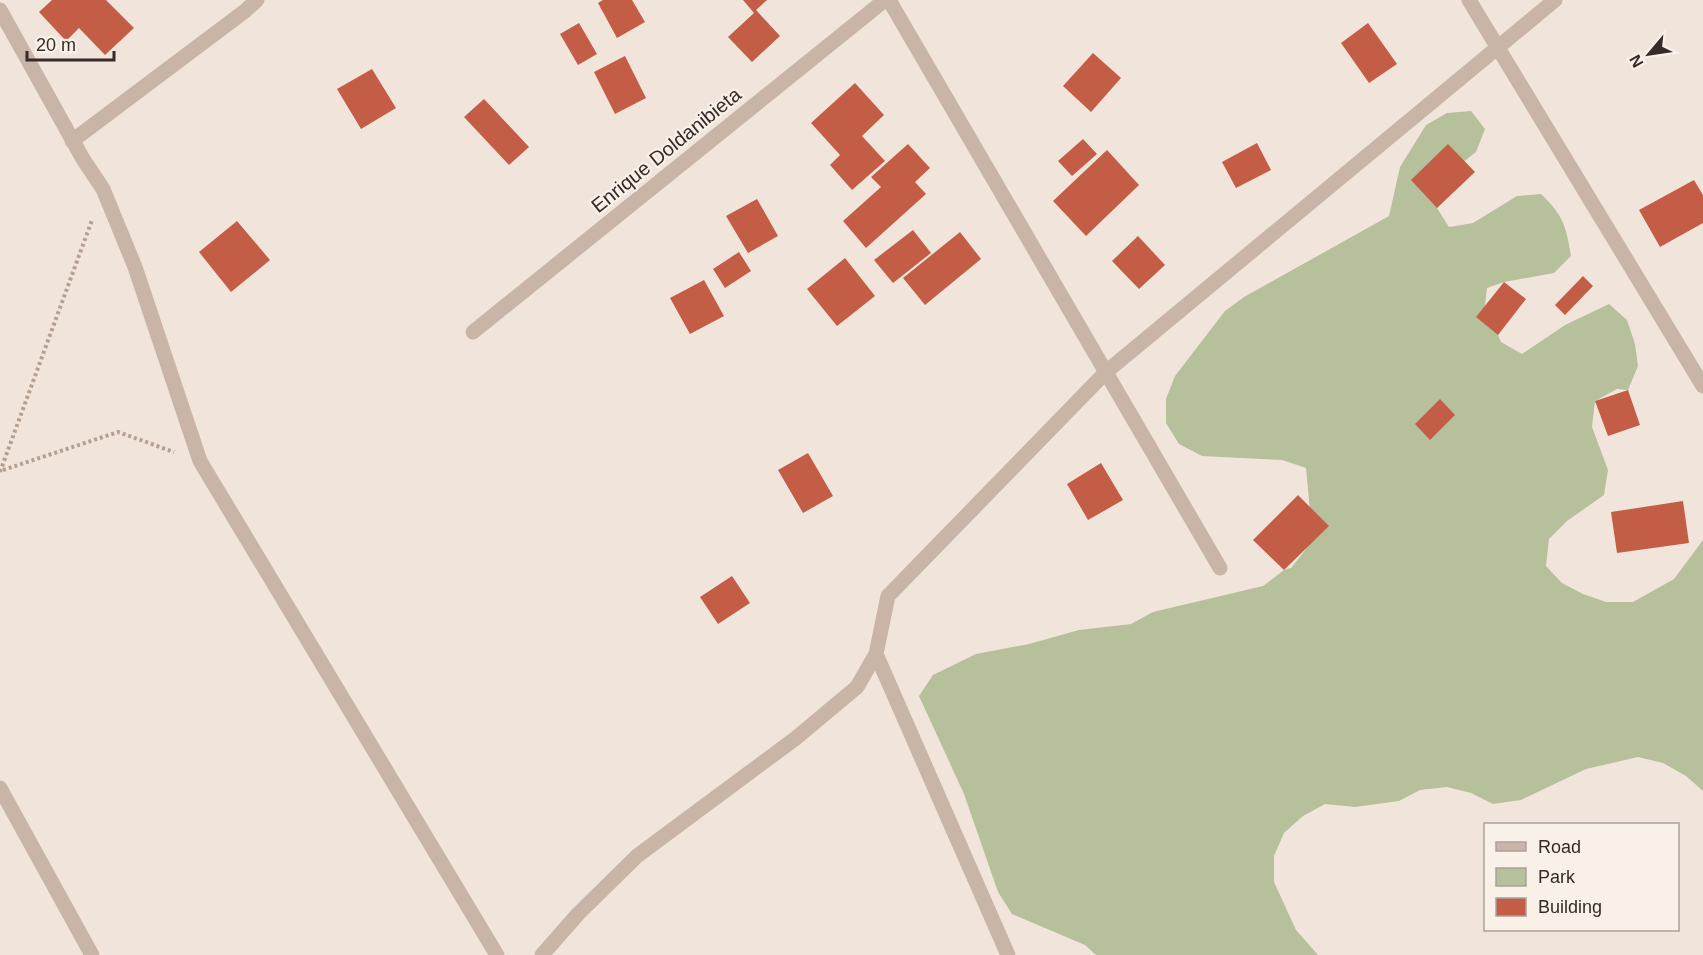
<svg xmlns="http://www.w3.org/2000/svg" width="1703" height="955" viewBox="0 0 1703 955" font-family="Arial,sans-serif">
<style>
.green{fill:#b6c09b}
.building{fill:#c45d46}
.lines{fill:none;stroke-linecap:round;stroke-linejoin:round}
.path{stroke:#b59f91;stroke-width:4;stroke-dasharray:3 3;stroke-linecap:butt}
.minor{stroke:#c9b5a7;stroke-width:15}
.labels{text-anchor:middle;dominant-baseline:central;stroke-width:4.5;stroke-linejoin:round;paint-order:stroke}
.street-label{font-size:20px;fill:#362b28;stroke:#f9f0e7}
</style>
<rect width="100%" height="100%" fill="#f1e5db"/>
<path class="green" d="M1471,111L1485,129L1476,152L1458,166L1437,208L1449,227L1473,223L1517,196L1541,194C1563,215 1566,225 1571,256L1554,273L1504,282L1487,288L1484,313L1498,335L1501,342L1522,354L1565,325L1609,304L1627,320L1635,344L1638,366L1628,390L1617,389L1595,401L1592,427L1608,470L1604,495L1567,521L1549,539L1546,566L1562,583L1583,594L1606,602H1633L1674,579L1703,540V791L1686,776L1663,763L1638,757L1586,769L1521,800L1493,804L1471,793L1447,787L1420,790L1399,801L1355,807L1325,804L1303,816L1284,833L1274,856V882L1296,930L1318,955H1096L1085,945L1012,914L998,892L964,794L919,696L933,675L976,654L1029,644L1079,630L1131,624L1153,612L1263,586L1284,570L1291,568L1306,549L1311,522L1306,468L1282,460L1202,456L1179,444L1166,423V399L1175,376L1225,311L1244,297L1389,216L1400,167L1426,125L1447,113Z"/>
<path class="building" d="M52,0H106L134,28L105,55L79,28L66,41L39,12Z
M603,0H632L645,22L617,38L598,3Z
M743,0H767L756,10L780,36L752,62L728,37L754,13Z
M579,23L597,54L578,65L560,34Z
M1368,23L1397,64L1369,83L1341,43Z
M1093,53L1121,78L1091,112L1063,86Z
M625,56L646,98L615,114L594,72Z
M372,69L396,108L361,129L337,89Z
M855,83L884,115L862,136L885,161L852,190L830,165L840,155L811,123Z
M484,99L529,147L509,165L464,117Z
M1083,139L1097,154L1072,176L1058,161Z
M1257,143L1271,170L1236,188L1222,162Z
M908,144L930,168L915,182L926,194L866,248L843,221L881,187L871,177Z
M1448,144L1475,172L1437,208L1411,180Z
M1107,150L1139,185L1086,236L1053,201Z
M1694,180L1703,195V223L1660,247L1639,210Z
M757,199L778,236L748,253L726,216Z
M237,221L270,260L231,292L199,252Z
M913,230L931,253L893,283L874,260Z
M960,232L981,259L925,305L903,278Z
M1138,236L1165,265L1139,289L1112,261Z
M739,252L751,271L725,288L713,269Z
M845,258L875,296L837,326L807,289Z
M1583,276L1593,286L1565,315L1555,305Z
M704,280L724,316L690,334L670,298Z
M1504,282L1526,299L1498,335L1476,317Z
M1628,390L1640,425L1608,436L1595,401Z
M1440,399L1455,415L1430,440L1415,424Z
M808,453L833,496L803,513L778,470Z
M1101,463L1123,500L1088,520L1067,484Z
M1298,495L1329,526L1284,570L1253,540Z
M1683,501L1689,543L1617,553L1611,512Z
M732,576L750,603L718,624L700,597Z"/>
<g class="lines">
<path class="path" d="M3,470L118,432L174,452
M0,472L92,220"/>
<path class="minor" d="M889,0L1220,568
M1469,0L1703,386
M0,10L83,159L103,189L135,267L200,461L497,955
M72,141L245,11L257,0
M473,332L885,0
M876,654L1008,955
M0,788L92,955
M542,955L578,914L637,856L796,738L857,687L876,654L888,596L1106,372L1555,0"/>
</g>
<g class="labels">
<g class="street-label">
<text transform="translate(666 150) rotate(-39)">Enrique Doldanibieta</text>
</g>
</g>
<rect x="1484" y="823" width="195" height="108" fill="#f9f0e7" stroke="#aba19b" stroke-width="1.5"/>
<rect x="1496" y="842" width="30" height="9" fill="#c9b5a7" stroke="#aba19b" stroke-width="1.5"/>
<text x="1538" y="853" font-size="18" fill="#362b28">Road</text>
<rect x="1496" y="868" width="30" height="18" fill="#b6c09b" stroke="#aba19b" stroke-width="1.5"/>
<text x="1538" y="883" font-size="18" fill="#362b28">Park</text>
<rect x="1496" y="898" width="30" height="18" fill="#c45d46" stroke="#aba19b" stroke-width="1.5"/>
<text x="1538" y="913" font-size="18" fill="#362b28">Building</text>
<g transform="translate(1649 54) rotate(241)" stroke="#f9f0e7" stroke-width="4.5" paint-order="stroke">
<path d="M0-4.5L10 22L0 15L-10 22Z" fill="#362b28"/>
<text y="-9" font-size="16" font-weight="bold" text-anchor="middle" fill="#362b28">N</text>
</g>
<path d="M27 51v9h87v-9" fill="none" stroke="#362b28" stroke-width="3"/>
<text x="36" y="51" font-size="18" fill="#362b28" stroke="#f9f0e7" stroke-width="4.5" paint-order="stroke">20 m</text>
</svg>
